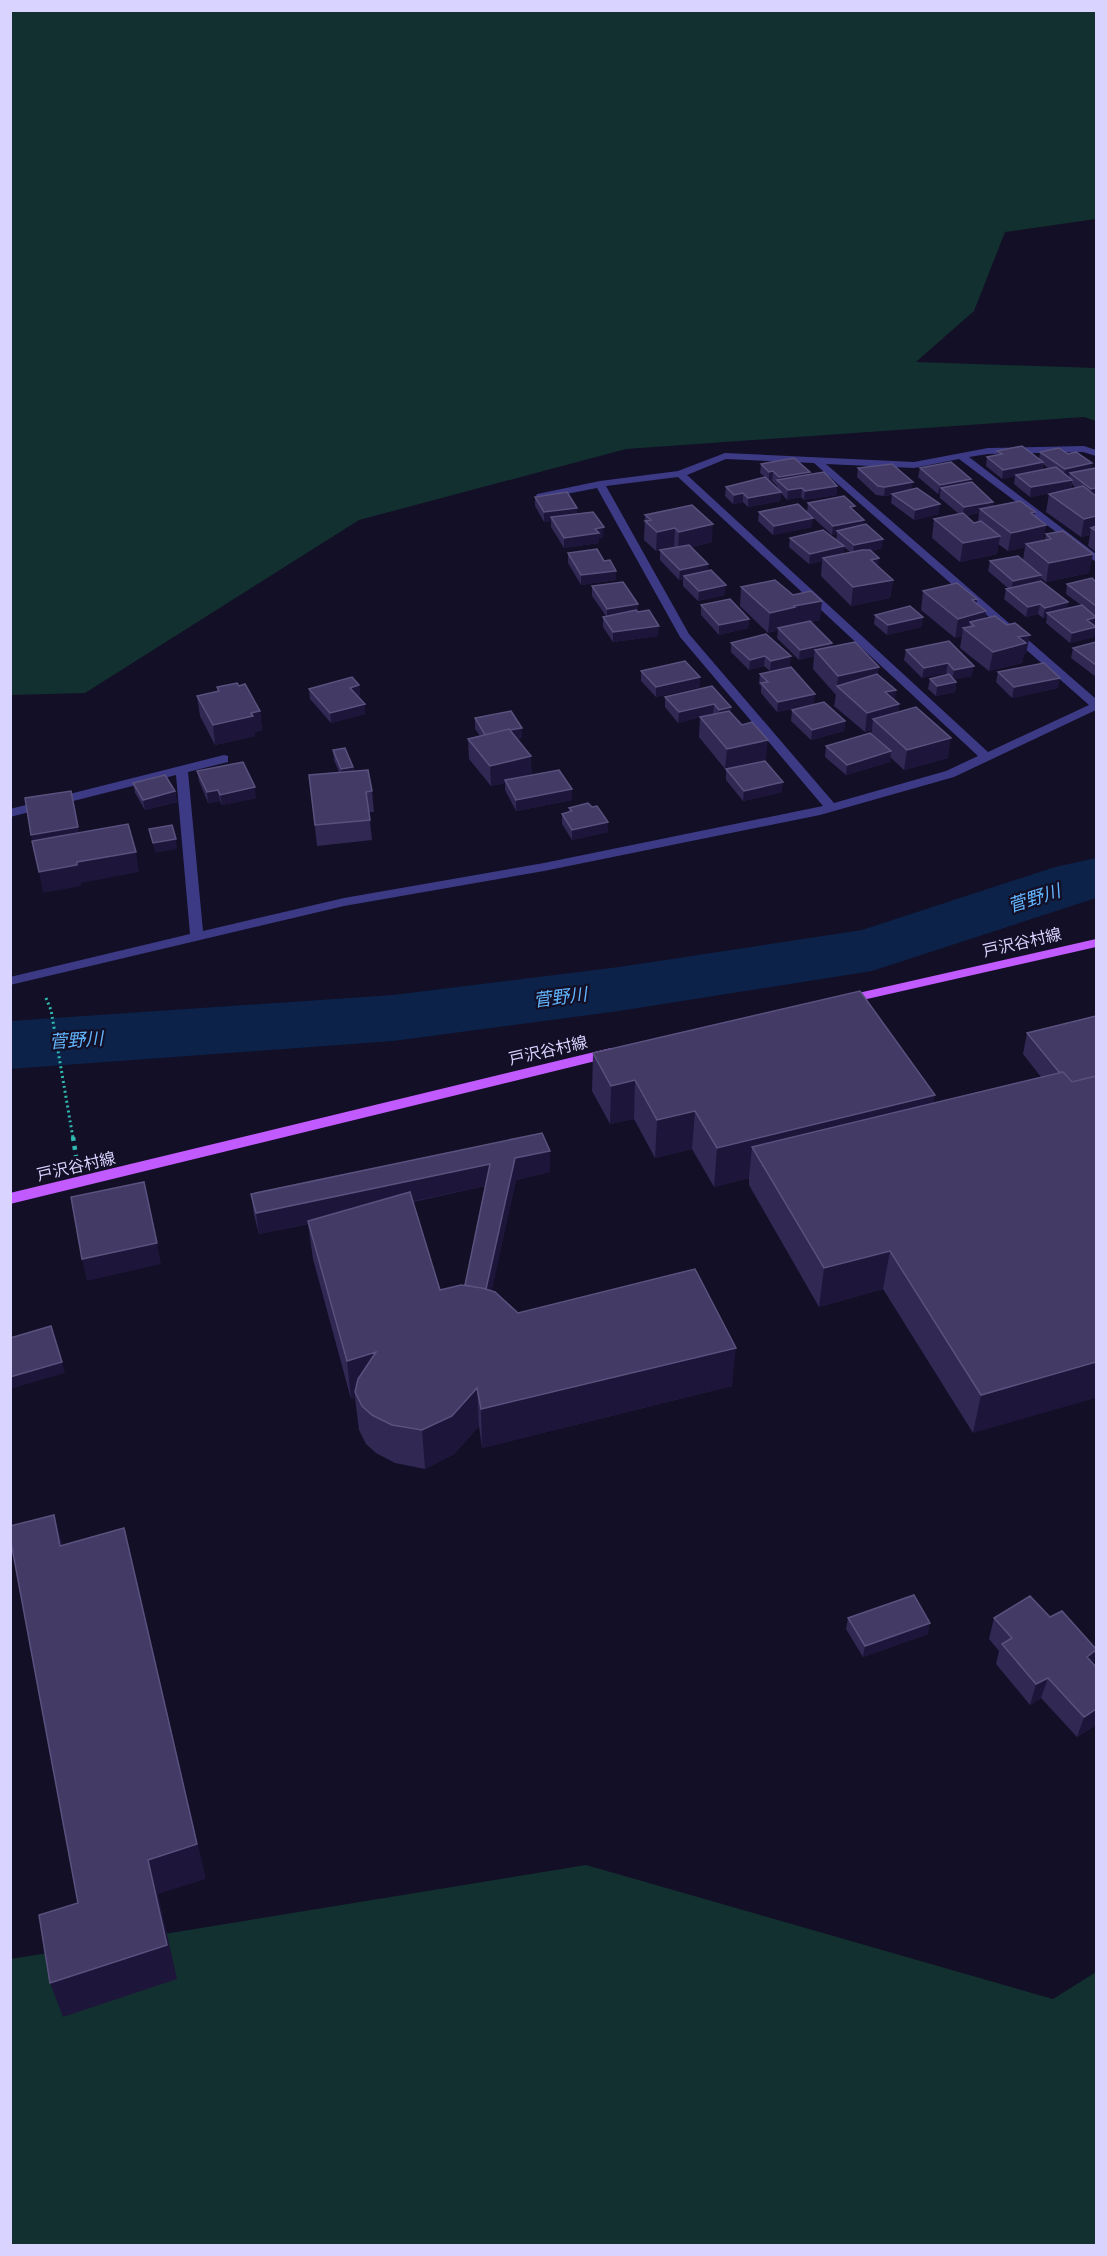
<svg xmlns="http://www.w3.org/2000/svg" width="1107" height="2256" viewBox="0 0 1107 2256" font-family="'PT Sans Narrow','Noto Sans JP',sans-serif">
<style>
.green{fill:#12302f}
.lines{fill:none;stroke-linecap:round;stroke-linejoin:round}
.river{fill:#0c2248;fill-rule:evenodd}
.path-far1{stroke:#2fb8b0;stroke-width:3;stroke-dasharray:2 3;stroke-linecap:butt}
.path{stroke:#2fb8b0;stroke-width:4.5;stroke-dasharray:4 5;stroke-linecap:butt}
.minor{fill:#3d3a85;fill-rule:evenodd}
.major{fill:#c25bff;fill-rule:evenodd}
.wall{fill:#312854;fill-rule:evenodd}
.shaded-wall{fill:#1d163a}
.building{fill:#433a66;stroke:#5a527e;stroke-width:1.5}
.labels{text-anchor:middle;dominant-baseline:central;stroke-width:4.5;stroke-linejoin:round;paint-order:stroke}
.street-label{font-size:16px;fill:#d9d4ff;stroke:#130f26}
.water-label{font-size:18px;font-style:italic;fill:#62b6ff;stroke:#130f26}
</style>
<rect width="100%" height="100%" fill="#130f26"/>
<path class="green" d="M10,11H1096V219L1005,232L974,311L916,362L1096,368V421L1084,417L626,449L359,520L85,693L11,695Z
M586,1865L1053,1999L1096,1972V2245L11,2246V1959Z"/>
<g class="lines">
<path class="river" d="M1096,858V898L872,971L619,1011L393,1041L10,1069V1021L393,995L619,967L862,930L1055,867Z"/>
<path class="path-far1" d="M46,998L51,1010L73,1138"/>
<path class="path" d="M73,1137L76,1156"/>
<path class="minor" d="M1084,446L1096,450V456L1083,452L988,454L969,457L1096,554V562L959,459L914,468L826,464L1096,699V710L954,777L820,815L544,871L344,906L10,985V977L190,934L176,775L10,817V809L224,755L228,756V762L188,772L203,931L344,898L544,863L823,806L680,637L597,488L541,499L536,496L537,494L600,481L678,471L725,453L914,462L988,448ZM726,459L814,463L1089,705L988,752L687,475ZM678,477L978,756L946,771L834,803L689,634L606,486Z"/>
<path class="major" d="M1096,939V947L845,1004L838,1000L845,996Z
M611,1048L618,1053L616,1056L10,1204V1193Z"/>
</g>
<path class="wall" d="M997,451L1039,459L1040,452L1068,454L1092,463L1091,469L1096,468V552L1088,546L1090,535L1081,537L1046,512L1049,494L1076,488L1072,484L1071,489L1030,497L1014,484L1015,476L1002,479L986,466L987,457L997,455ZM1043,464L1049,469L1042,470Z
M761,464L810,472L809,475L837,486V495L804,500L801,497L787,500L781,493L780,501L748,507L743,502L733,504L725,496L726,487L765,477L760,473ZM769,481H772L777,486V488Z
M858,468L912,489L939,514L914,520L891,503L892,495L884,496L876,495L857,477Z
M920,468L971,483L993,502L992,507L1035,512L1034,516L1046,525L1043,540H1045L1046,534L1089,573L1046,582L1041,578L1040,581L1068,602L1067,608L1081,605L1066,594L1067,584L1096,582V621L1094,637L1070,643L1046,623L1047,617L1043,618L1038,614L1026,617L1004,599L1006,589H1009L988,571L990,561L1023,560L1025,547L1008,551L998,544L997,554L960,562L932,538L934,519L959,514L940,498V494H938L918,477ZM979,513L978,522L974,523L966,516Z
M535,497L577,508V514L603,537L599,538V543L564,548L551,527V521L544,522L535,506Z
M808,503L854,512L863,525L882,548L871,551L878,566L893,580L890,598L851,606L821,576L822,561L809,564L789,547L790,538L836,540L837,534L832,535L807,512ZM844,547L850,552L843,554Z
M759,512L812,527L773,535L758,521Z
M645,515L712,542L692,547L725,595L698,601L683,586V579L679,580L660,560V550L675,548L656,551L644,540Z
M568,553L604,561L616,580L581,585L568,563Z
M592,586L638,604V612L658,636L613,642L603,627V617L606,616L592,596Z
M741,587L820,620L811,622L832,643L831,647L878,675L896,690L894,699L899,704L898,712L948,758L904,770L890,757V762L846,775L825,757L826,746L871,734L872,730L865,732L834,706L836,695L813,669L814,656L799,660L777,638L778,630L768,633L740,606Z
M923,591L976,603L986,611L985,618L1026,654H1024L1022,663L989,671L960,648L962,636L955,638L921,610Z
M701,605L749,619L748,628L719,635L701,615Z
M875,615L923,617L921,627L887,635L874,624Z
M949,641L972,676L954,679L956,682L955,692L936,696L928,689L930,679L948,675L946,673L922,678L904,660L906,650Z
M1096,642V677L1071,658L1073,648Z
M731,643L790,666L770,671L764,666L749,670L731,652Z
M641,671L700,677V687L656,697L641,681Z
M998,672L1058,688L1012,698L996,682Z
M760,674L814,704L777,712L761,693V686L759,684Z
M359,685L360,696H358L365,714L331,723L310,699L309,689Z
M712,686L731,712L766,760L725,769L699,737L700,717L678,723L665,707V697Z
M217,687L260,711L262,730L255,732V736L215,745L200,716L197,696L218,692Z
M792,710L845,721L844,731L811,740L791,721Z
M475,718L522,738L517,739L532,775L572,800L516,811L505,790V783L491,786L469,759L468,739L480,736L475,729Z
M333,750L353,767L354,771L372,791L374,812H369L372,840L317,846L309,775L339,772L334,760Z
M726,769L782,792L743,801L726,780Z
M197,771L256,798L222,805L220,801L208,803L199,781Z
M133,783L175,791L177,802L145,810L135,793Z
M592,807L608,832L572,840L562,824V814L569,812V808Z
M1096,1016L973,1433L883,1289L819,1307L749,1185V1178L714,1187L692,1149L655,1158L634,1119L610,1124L592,1091L593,1053L935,1095L933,1103L1041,1077L1023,1054L1027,1033Z
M550,1172L516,1180L491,1291L518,1313L732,1386L482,1448L479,1426L454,1454L425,1469L395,1463L376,1453L366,1444L359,1430L355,1398L351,1399L313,1259L308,1224L259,1234L254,1215L251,1194ZM485,1186L465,1285L440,1290L413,1202Z
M1050,1617L1096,1649L1093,1663L1096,1667V1725L1077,1737L1041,1698L1030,1705L996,1664L999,1651L989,1639L994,1618Z
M848,1618L928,1634L863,1657L846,1629Z"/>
<path class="shaded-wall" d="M1043,462L1041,471L1016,475L1015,476L1002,479L1003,470Z
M1092,463L1091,473H1070L1069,477L1063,479L1065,469Z
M773,471L772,481H769V472Z
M810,472L809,481H778L779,477Z
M971,479L970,488H941L940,494H938L940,485Z
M1072,480L1071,489L1030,497L1031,487Z
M913,482L911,492L892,494V495L884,496L885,487Z
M837,486V495L804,500L805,491Z
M802,488L801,497L787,500L788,490Z
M1096,488V497L1089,498L1091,489Z
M781,492L780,501L748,507V498Z
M743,493V502L733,504L734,495Z
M993,502L991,511L980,509L979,513L962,517L964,507Z
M1096,503V531L1091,528L1090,535L1081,537L1084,519Z
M940,504L939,514L914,520L915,510Z
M577,508V517H551V521L544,522V512Z
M1035,512L1032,528L1046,525L1043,543L1026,544L1025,547L1008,551L1011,533L1031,513Z
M813,518L812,527L773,535L774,526Z
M864,520L863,529L837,531V534L832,535L833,526Z
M713,524L712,542L678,550L679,532Z
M604,527L603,537L599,538V543L564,548V538L595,529Z
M675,528L674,547L656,551L657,532Z
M1000,536L997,554L960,562L963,543Z
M883,539L882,548L853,555L854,545Z
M844,546L843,556L823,558L822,561L809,564L810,554Z
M1093,554L1089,573L1046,582L1049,563Z
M879,558L877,577L871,560Z
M708,564V574L684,576L683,579L679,580L680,570Z
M616,571V580L581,585V575Z
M1041,575L1040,585L1011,591L1013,581Z
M893,580L890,598L851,606L853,587Z
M726,585L725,595L698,601L699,591Z
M977,599L975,614L986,611L983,630L970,622L968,632L963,628L962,636L955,638L958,619L972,600Z
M822,601L820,620L778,628V630L768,633L770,613L794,606Z
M1068,602L1066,612L1047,613V617L1043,618L1045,608Z
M638,604V614L607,618V609Z
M1040,604L1038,614L1026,617L1028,607Z
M923,617L921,627L887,635L888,625Z
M1096,618L1095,627L1087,620Z
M749,619L748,628L719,635V625Z
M659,626L658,636L613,642V632Z
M1096,627L1094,637L1070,643L1072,633Z
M1030,635L1026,654H1024L1022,663L989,671L993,652L1018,637Z
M832,643L831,653L815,650L814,656L799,660L800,650Z
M765,656L764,666L749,670L750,660Z
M791,656L790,666L770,671L771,661Z
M948,663L946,673L922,678L924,668Z
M974,666L972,676L952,680L954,670Z
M879,667L876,687L837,686L838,676Z
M700,677V687L656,697V687Z
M1060,678L1058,688L1012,698L1014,687Z
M956,682L955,692L936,696L937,686Z
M359,685L360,696L351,698L350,688Z
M896,690L894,705L899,704L897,724L873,719L872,730L865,732L867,713L885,692Z
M815,694L814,704L777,712L778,702Z
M365,704V714L331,723L330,713Z
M714,704L713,714L678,723L679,712Z
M731,707V717L718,720L719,710Z
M260,711L262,730L255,732V736L215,745L213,725Z
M845,721L844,731L811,740L812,730Z
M522,728V738L485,745V735Z
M951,738L948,758L904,770L907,750Z
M768,740L766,760L725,769L727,749Z
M891,751L890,762L846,775L847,765Z
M531,756L532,776L505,780V783L491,786L490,766Z
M353,767L354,777L342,779L341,769Z
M783,782L782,792L743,801L744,791Z
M255,787L256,798L222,805L220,795Z
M572,789V800L516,811V800Z
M218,790L220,801L208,803L207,792Z
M71,791L82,848L35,855L31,835Z
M175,791L177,802L145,810L143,800Z
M608,822V832L572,840V830Z
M176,839L177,849L155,853L153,843Z
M136,852L139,872L81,883V886L43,893L39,872L77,862Z
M635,1080L634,1119L610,1124L611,1086Z
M935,1095L928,1133L752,1147L749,1178L714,1187L717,1148Z
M695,1111L692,1149L655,1158L657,1120Z
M550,1151V1172L516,1180L484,1327L483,1305L515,1158Z
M490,1164V1185L259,1234L256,1213Z
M157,1243L161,1264L87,1281L82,1259Z
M890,1251L883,1289L819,1307L824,1268Z
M736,1348L732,1386L482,1448L481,1409Z
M376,1352L355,1392V1398L351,1399L347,1361Z
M62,1362L65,1373L10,1389V1377Z
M1096,1362V1398L973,1433L981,1395Z
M477,1388L479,1426L454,1454L425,1469L422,1430Z
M54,1515L65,1553L60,1546Z
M124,1528L206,1879L158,1894L177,1979L63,2017L50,1983L148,1860Z
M930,1623L928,1634L863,1657L865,1646Z
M1096,1650V1652L1090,1671L1087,1657Z
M1048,1678L1041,1698L1030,1705L1036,1684Z
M1096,1709V1725L1077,1737L1084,1717Z"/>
<path class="building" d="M1022,446L1043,462L1003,470L987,457L1002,454L997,451Z
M1059,448L1068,454L1076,452L1092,463L1065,469L1040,452Z
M794,458L810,472L779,477L773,471L769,472L761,464Z
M951,462L971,479L940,485L920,468Z
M892,464L913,482L885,487L878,486L858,468Z
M1056,467L1072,480L1031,487L1016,475Z
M1096,468V488L1091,489L1070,473Z
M824,472L837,486L805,491L802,488L788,490L777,480Z
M765,477L781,492L748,498L743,493L734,495L726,487Z
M972,482L993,502L964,507L941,488Z
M1083,486L1096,496V516L1084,519L1049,494Z
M917,488L940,504L915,510L892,494Z
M567,492L577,508L544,512L535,497Z
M844,496L855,506L850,507L864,520L833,526L808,503Z
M1020,501L1035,512L1031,513L1046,525L1011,533L980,509Z
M798,504L813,518L774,526L759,512Z
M692,505L713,524L679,532L675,528L657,532L645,521L651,520L645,515Z
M593,512L604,527L595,529L599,533L564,538L551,517Z
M963,513L974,523L981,521L1000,536L963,543L934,519Z
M866,524L883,539L854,545L837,531Z
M1096,526V531L1091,528Z
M823,530L844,546L810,554L790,538Z
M1063,531L1093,554L1049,563L1026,544L1051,539L1046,534Z
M689,545L708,564L680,570L660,550Z
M597,549L604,561L610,560L616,571L581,575L568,553Z
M862,550H870L879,558L871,560L893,580L853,587L823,558Z
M1018,556L1041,575L1013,581L990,561Z
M711,570L726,585L699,591L684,576Z
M1092,578L1096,582V606L1067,584Z
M775,580L793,595L811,591L822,601L794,606L795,607L770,613L741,587Z
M1041,581L1068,602L1045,608L1040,604L1028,607L1006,589Z
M623,582L638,604L607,609L592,586Z
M957,583L977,599L972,600L986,611L958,619L923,591Z
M730,599L749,619L719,625L701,605Z
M1082,605L1096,617L1087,620L1096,627L1072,633L1047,613Z
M910,606L923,617L888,625L875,615Z
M636,610L638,612L649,610L659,626L613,632L603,617Z
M995,616L1007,625L1015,623L1030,635L1018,637L1026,643L993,652L963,628L974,626L970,622Z
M810,621L832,643L800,650L778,628Z
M766,634L791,656L771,661L765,656L750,660L731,643Z
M949,641L974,666L954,670L948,663L924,668L906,650Z
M855,642L879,667L838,676L815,650Z
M1096,642V665L1073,648Z
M685,661L700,677L656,687L641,671Z
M1044,663L1060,678L1014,687L998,672Z
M791,667L815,694L778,702L761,683L768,682L760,674Z
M877,674L896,690L885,692L899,704L867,713L837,686Z
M949,674L956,682L937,686L930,679Z
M352,677L359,685L350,688L365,704L330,713L309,689Z
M237,683L239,686L245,684L260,711L251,713L253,716L213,725L197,696L219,691L217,687Z
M712,686L731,707L719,710L714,704L679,712L665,697Z
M824,702L845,721L812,730L792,710Z
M916,707L951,738L907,750L873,719Z
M511,711L522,728L510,730L509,729L485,735L475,718Z
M729,711L742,725L752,722L768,740L727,749L700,717Z
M509,729L531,756L490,766L468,739Z
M870,733L891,751L847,765L826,746Z
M345,748L353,767L341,769L333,750Z
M765,761L783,782L744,791L726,769Z
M243,762L255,787L220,795L218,790L207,792L197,771Z
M368,770L372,791L366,792L370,820L315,825L309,775Z
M559,770L572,789L516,800L505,780Z
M165,775L175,791L143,800L133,783Z
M71,791L78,827L31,835L25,798Z
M588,803L592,807L597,806L608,822L572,830L562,814L572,811L569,808Z
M128,824L136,852L77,862V865L39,872L32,841Z
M172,825L176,839L153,843L149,829Z
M860,991L935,1095L717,1148L695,1111L657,1120L635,1080L611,1086L593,1053Z
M1096,1016V1076L1072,1082L1063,1072H1059L1027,1033Z
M1063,1072L1072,1082L1096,1076V1362L981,1395L890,1251L824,1268L752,1147Z
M542,1133L550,1151L515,1158L486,1289L465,1285L490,1164L256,1213L251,1194Z
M144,1182L157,1243L82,1259L71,1197Z
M410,1192L440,1290L461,1285L482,1288L495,1292L518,1313L695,1269L736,1348L481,1409L477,1388L452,1416L422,1430L392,1425L372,1415L362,1406L355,1392L358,1379L376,1352L347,1361L308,1221Z
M51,1326L62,1362L10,1377V1338Z
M54,1515L60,1546L124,1528L197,1844L148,1860L167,1945L50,1983L39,1915L78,1903L10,1537V1526Z
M914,1595L930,1623L865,1646L848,1618Z
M1030,1596L1050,1617L1062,1611L1096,1649V1650L1087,1657L1096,1667V1709L1084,1717L1048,1678L1036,1684L1002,1644L1012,1638L994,1618Z"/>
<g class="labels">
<g class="street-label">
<text transform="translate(1022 942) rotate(-13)">戸沢谷村線</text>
<text transform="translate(548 1050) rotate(-13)">戸沢谷村線</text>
<text transform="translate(76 1166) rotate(-13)">戸沢谷村線</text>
</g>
<g class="water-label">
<text transform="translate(1034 898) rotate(-18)">菅野川</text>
<text transform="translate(560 997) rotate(-7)">菅野川</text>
<text transform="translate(76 1040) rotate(-4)">菅野川</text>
</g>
</g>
<rect width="1107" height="2256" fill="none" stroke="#d9d4ff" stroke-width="24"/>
</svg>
